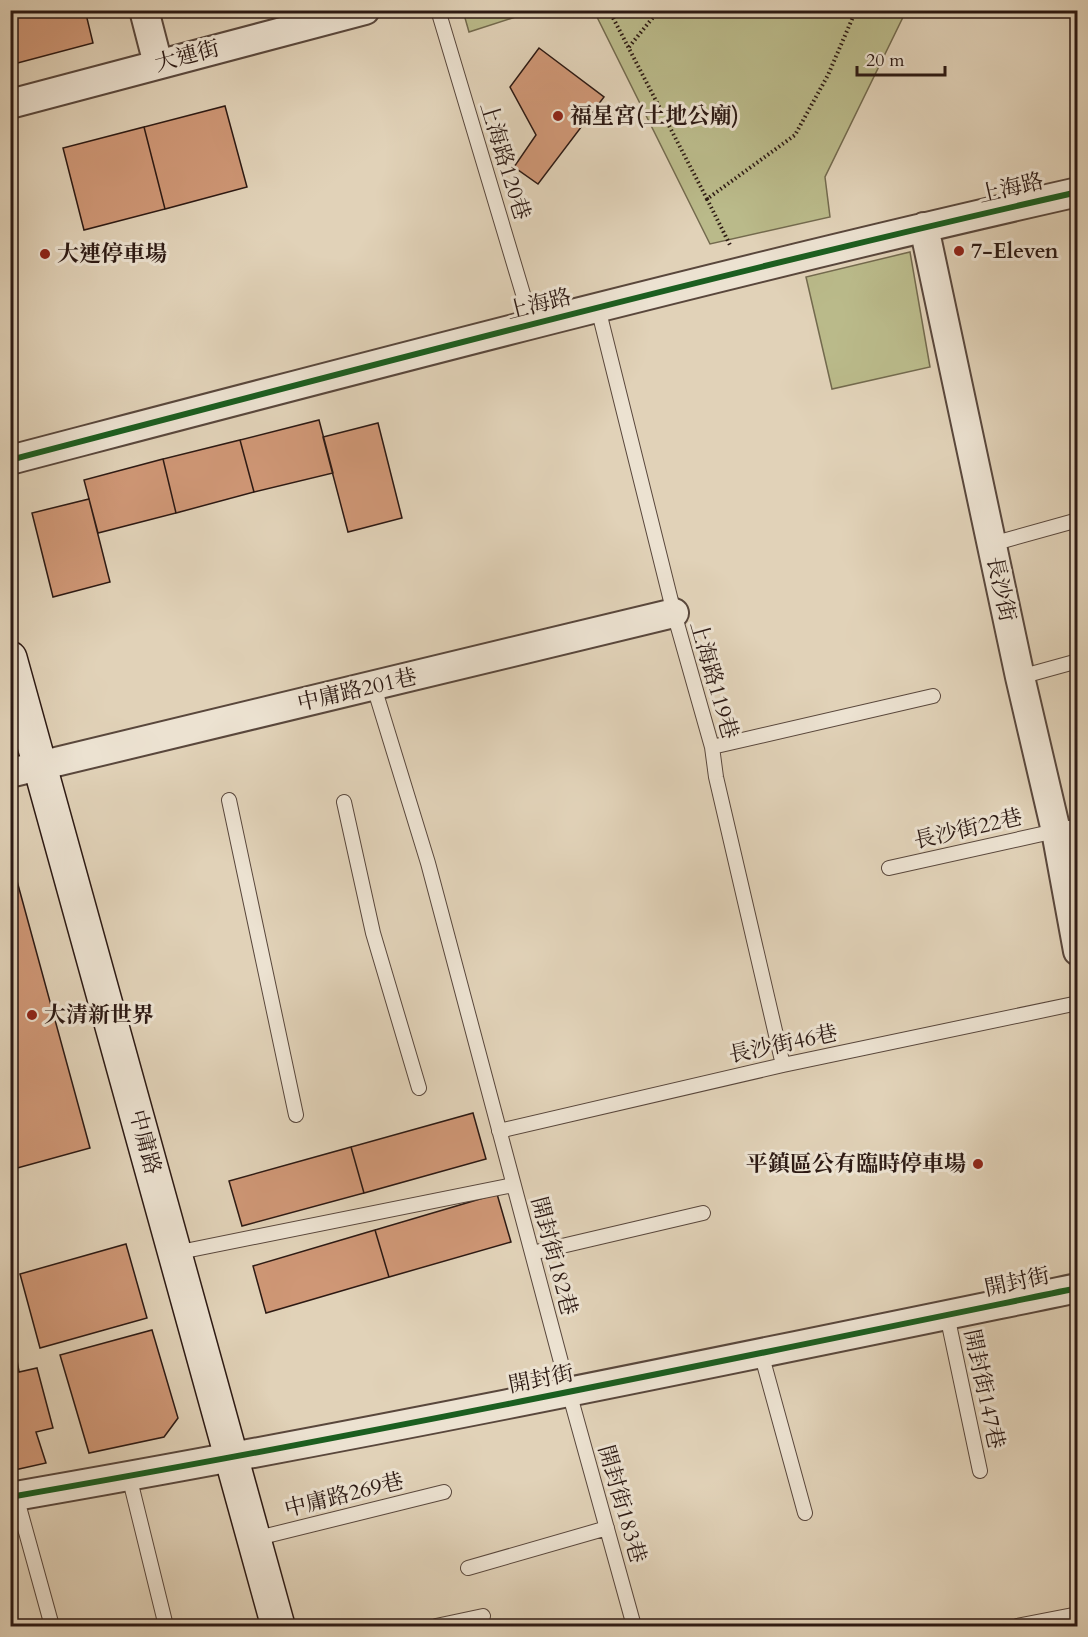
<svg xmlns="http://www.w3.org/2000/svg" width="1088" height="1637" viewBox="0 0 1088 1637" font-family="Cardo,'Noto Serif TC',serif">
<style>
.green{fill:#baba8a;stroke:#736a4e;stroke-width:1.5}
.building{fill:#cf9776;stroke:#2c1913;stroke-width:1.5}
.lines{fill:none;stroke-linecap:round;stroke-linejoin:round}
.lane-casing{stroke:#59473c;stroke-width:16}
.street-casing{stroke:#59473c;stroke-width:32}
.secondary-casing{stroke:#2c1913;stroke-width:36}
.path{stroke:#2c1913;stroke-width:4;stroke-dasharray:1.5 3;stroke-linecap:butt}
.lane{stroke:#ece2d1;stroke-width:14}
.street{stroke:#ece2d1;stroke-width:28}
.secondary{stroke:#ece2d1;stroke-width:33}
.cycleway-casing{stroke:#ece2d1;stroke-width:10}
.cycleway{stroke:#1b5e20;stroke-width:6}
.poi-dot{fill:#8f2418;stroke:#ece2d1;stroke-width:2}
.labels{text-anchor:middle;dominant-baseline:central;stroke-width:6;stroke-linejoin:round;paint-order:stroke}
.street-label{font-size:22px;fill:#2c1913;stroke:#ece2d1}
.poi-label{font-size:22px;font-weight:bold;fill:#2c1913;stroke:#ece2d1;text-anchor:start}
</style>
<rect width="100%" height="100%" fill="#e1d2b8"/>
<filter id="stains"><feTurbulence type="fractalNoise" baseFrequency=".00333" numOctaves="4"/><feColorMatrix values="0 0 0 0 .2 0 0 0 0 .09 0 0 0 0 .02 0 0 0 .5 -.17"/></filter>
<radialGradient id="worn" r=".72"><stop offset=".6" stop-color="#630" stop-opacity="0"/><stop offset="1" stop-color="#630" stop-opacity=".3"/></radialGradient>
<path class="green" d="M463,11V10L534,11L469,32Z
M594,11H906L825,177L830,217L710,244Z
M910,252L930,367L832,389L806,277Z"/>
<path class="building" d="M10,10H85L93,43L10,65Z
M539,48L604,97L538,184L514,167L536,135L510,87Z
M225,106L247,187L165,209L144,127Z
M144,127L165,209L84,230L63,148Z
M319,420L333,473L254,492L240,440Z
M378,423L402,518L348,532L323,437Z
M240,440L254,492L176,513L163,459Z
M163,459L176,513L98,533L84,480Z
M89,499L110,582L53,597L32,513Z
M17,881L90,1148L10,1170V882Z
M473,1113L486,1159L364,1193L351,1147Z
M351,1147L364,1193L242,1226L229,1181Z
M497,1194L511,1242L389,1277L375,1230Z
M375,1230L389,1277L266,1313L253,1266Z
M126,1244L147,1318L40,1348L20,1274Z
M11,1326L19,1372L37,1368L53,1428L36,1432L46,1463L10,1471Z
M152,1330L178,1418L164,1437L89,1453L60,1355Z"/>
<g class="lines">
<g class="lane-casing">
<path id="lane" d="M438,10L532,324
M598,308L674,613L712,747L716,777L783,1065
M992,544L1078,520
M1020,677L1078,661
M374,687L428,863L569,1392L634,1626
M712,747L933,696
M229,800L296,1115
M344,802L373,933L419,1088
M889,868L1078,826
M499,1131L783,1065L1078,1003
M175,1253L513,1185
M532,1253L703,1213
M947,1315L980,1471
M761,1353L805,1513
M129,1476L166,1626
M16,1496L52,1626
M254,1539L444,1492
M468,1568L607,1528
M436,1626L483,1616
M1017,1626L1078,1614"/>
</g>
<g class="street-casing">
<path id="street" d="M144,10L158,64
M10,104L365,10
M924,227L1020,677L1056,831L1078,951
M10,460C365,367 720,273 1078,192
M10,773L674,613
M10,1497C368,1435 723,1361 1078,1288"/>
</g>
<g class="secondary-casing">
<path id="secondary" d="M10,658L278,1626"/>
</g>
<path class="path" d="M609,10L707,199L795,135L828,75L856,10
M629,47L659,10
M707,199L731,247"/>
<use href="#lane" class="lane"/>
<use href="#street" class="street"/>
<use href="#secondary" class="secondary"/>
<g class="cycleway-casing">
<path id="cycleway" d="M10,460C365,367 720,273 1078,192
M10,1497C368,1435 723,1361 1078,1288"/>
</g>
<use href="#cycleway" class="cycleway"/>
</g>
<g class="poi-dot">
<circle cx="558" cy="116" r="6"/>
<circle cx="959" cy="251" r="6"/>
<circle cx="45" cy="254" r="6"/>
<circle cx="32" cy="1015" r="6"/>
<circle cx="978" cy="1164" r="6"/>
</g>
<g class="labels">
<g class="street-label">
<text transform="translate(187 56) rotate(-15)">大連街</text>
<text transform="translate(505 161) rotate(73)">上海路120巷</text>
<text transform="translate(1011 188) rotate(-13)">上海路</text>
<text transform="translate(539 304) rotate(-14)">上海路</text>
<text transform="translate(1001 589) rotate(78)">長沙街</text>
<text transform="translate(714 680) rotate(74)">上海路119巷</text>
<text transform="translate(357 690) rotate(-13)">中庸路201巷</text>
<text transform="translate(968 829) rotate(-13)">長沙街22巷</text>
<text transform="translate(783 1044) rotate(-12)">長沙街46巷</text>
<text transform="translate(145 1142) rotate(75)">中庸路</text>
<text transform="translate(554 1256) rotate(75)">開封街182巷</text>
<text transform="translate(1017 1282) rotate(-12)">開封街</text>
<text transform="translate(541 1379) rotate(-11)">開封街</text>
<text transform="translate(984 1389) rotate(78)">開封街147巷</text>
<text transform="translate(344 1495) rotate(-14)">中庸路269巷</text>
<text transform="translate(622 1504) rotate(74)">開封街183巷</text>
</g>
<g class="poi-label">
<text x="570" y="116">福星宮(土地公廟)</text>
<text x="971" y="251">7-Eleven</text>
<text x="57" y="254">大連停車場</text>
<text x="44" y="1015">大清新世界</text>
<text x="966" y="1164" text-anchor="end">平鎮區公有臨時停車場</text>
</g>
</g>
<rect width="1088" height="1637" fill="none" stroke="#e1d2b8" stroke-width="36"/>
<rect x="12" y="12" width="1064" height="1613" fill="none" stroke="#2c1913" stroke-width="3"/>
<rect x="18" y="18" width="1052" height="1601" fill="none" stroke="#2c1913" stroke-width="1.5"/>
<path d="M857 66v9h88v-9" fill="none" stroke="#2c1913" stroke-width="3"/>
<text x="866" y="66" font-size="18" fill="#2c1913" stroke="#ece2d1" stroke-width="4.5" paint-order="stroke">20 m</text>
<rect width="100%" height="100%" filter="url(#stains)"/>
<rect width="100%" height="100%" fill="url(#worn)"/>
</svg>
